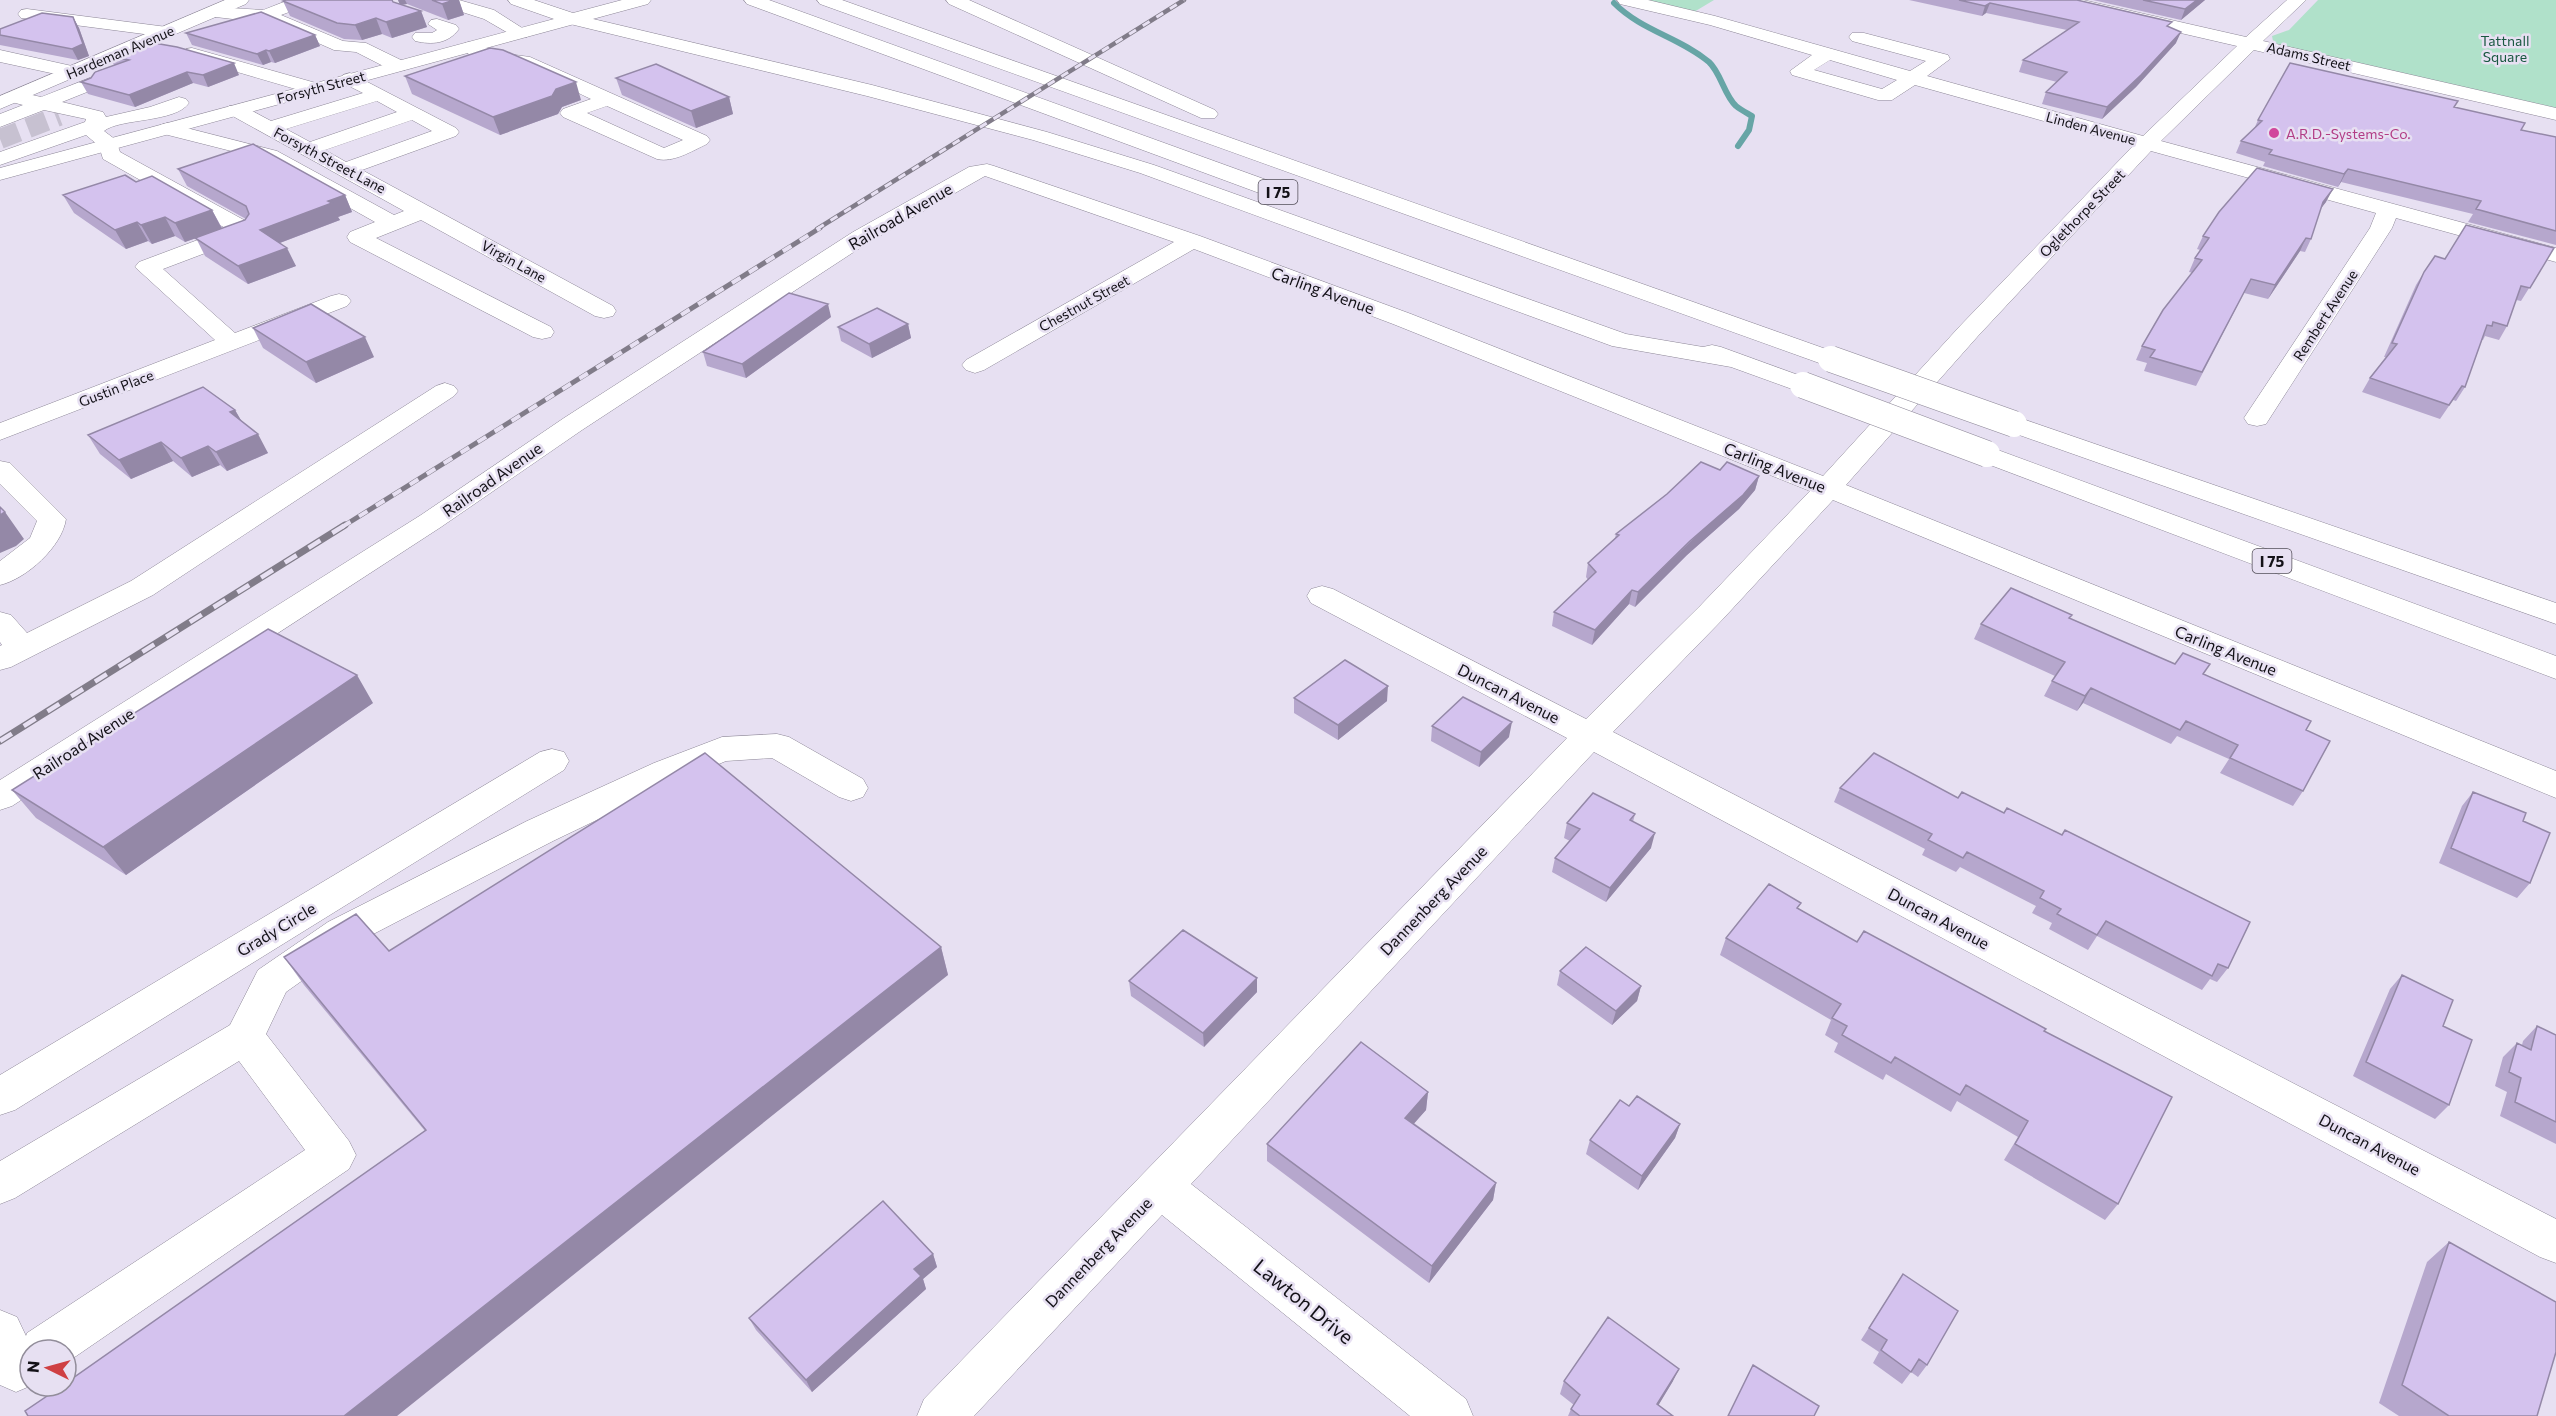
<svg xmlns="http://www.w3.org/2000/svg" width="2556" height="1416" viewBox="0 0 2556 1416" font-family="Commissioner,sans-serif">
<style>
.green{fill:#b0e1ca}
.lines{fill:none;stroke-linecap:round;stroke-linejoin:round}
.stream{stroke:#67a5a6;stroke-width:6}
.minor-tunnel{stroke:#c7c1d1;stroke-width:20;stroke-dasharray:20 10;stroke-linecap:butt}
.minor-casing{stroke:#8d8797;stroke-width:1}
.major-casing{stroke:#8d8797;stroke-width:1}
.highway-casing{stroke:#8d8797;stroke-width:1}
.minor{fill:#fff;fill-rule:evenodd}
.major{fill:#fff;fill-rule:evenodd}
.highway{fill:#fff;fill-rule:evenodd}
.rail-far2-casing{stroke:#817c89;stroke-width:4.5}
.rail-far1-casing{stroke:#817c89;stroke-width:5}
.rail-casing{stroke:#817c89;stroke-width:7}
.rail-far2{stroke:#e7e0f2;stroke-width:3;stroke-dasharray:8;stroke-linecap:butt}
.rail-far1{stroke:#e7e0f2;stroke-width:4;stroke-dasharray:10;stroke-linecap:butt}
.rail{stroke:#e7e0f2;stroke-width:4.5;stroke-dasharray:14;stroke-linecap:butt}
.highway-bridge-casing{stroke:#8d8797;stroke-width:27;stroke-linecap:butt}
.highway-bridge{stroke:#fff;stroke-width:26}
.wall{fill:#b6a7cd}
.shaded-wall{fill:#9488a7}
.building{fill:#d4c2ee;stroke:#9488a7;stroke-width:1.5}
.hotel-dot{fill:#d1479c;stroke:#e7e0f2;stroke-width:2}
.labels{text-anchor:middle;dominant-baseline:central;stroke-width:5;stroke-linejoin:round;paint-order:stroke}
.far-park-label{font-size:14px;fill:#195841;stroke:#e7e0f2}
.far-street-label{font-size:14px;fill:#131117;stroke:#e7e0f2}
.far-hotel-label{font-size:14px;fill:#b23c85;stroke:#e7e0f2;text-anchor:start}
.shield{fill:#e7e0f2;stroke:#534f59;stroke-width:1.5}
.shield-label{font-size:15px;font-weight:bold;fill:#131117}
.street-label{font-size:16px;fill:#131117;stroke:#e7e0f2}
.near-street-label{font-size:20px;fill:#131117;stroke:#e7e0f2}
</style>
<rect width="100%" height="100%" fill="#e7e0f2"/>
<path class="green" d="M1632,0H1714L1689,15Z
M2318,0H2556V110L2281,46L2273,41L2272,36L2289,30Z"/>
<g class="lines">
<path class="stream" d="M1614,3C1642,31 1679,37 1709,62C1721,73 1724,95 1736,106C1741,110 1747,113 1752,116L1749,130L1738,146"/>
<path class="minor-tunnel" d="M0,139L59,116"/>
<g class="minor-casing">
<path id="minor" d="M289,0H314L311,4L281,15L343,41L366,43L405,62L407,66L405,70H391L356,52L334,50L266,20L250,21L207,16L204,12L207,8L213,7L263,10Z
M434,0H459L494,10L530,33L527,37H515L484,19L437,4Z
M1617,0H1648L1715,16L1910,71L1926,61L1852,41L1849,37L1852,33H1864L1948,55L1950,59L1927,76L2143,136L2237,46L2055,4L2052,0H2083L2246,37L2287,0H2306L2263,41L2556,108V120L2254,50L2161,141L2556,248V262L2396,218L2392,228L2266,424L2257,426L2248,424L2244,418L2370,228L2376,213L2151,151L1978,336L1846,485L2556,771V798L1833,500L1722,620L1613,732L2556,1219V1263L2540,1257L1594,752L1191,1184L1466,1399L1473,1416H1410L1162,1215L974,1416H917L924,1399L1567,738L1311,603L1307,596L1311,589L1322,586L1333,589L1586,719L1700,606L1810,491L1393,324L1194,249L984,370L975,373L966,370L962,365L966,360L1174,242L985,176L869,242L582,430L441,527L12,806L0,810V780L421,515L564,418L853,232L969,167L987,164L994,166L1200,236L1411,314L1823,476L1960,326L2133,146L1915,85L1892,100H1878L1792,75L1790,71L1812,55L1710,25L1620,4ZM1830,60L1897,80L1882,89L1814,70Z
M27,9L167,27L173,28L176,32L173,36L167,37L21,18L18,14L21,10Z
M437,19L456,25L459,29C448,44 432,45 415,41L412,37L415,33H432L437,30L428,24L431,20Z
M471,42L500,53L530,57L707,136L710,140L707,144C692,151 673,163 657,159L563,117L560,113L563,109L591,99C569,89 541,72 518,66C501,62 473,64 462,47L465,43ZM607,106L683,140L664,148L587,113Z
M192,48L323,85L326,89L323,93L316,95L186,57L183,53L186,49Z
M0,50L81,68L83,72L81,76L74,78L0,62Z
M350,73L456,128L459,132L456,136L362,170L613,306L616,311L613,316L604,318L595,316L421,220L376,238L551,327L554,332L551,337L542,339L533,337L350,242L347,237L350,232L375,222L263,159L160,133L157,129L160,125L167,123L277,151L394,215L404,211L229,114L226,110L229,106H243L271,121L363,93L343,83L341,79L343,75ZM377,101L397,112L310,142L286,129ZM412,120L432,131L346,162L325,150Z
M90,78L97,80L99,84L97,88L62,102L103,112L106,117L150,107L179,97L186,99L189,103C175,123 120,118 104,131L116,140L120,152L253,225L256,230L253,235L163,269L235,333L331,296L339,294L347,296L351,301L347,306L0,440V423L215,340L135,267L139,262L227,229L103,159L99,146L86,135L0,165V152L85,122L86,119L44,110L0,127V114L23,105L8,101L5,97L8,93L15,91L41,97Z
M445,383L454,386L458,391L454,396L153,595L11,667L0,670V646L2,645L0,642V612L11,615L27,633L131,581L436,386Z
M0,461L10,463L66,519C62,547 26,579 0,585V561L30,538L37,521L0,484Z
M777,734L789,737L863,779L868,788L863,797L851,801L839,797L772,758L726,761L678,781L553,841L354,944L286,992L266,1034L349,1141L356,1155L349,1169L66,1363V1350H30V1386L16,1392L0,1385V1310L17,1317L26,1336L27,1333L305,1150L239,1061L15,1198L0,1204V1161L230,1025L258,970L328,922L527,821L654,763L722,737Z
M552,749L564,752L569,761L564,770L15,1110L0,1115V1075L540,752Z"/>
</g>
<g class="major-casing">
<path id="major" d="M225,0H249L246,4L0,109V96Z
M508,0H534L573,13L622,0H651L648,4L0,180V168L554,19L511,4Z"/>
</g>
<g class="highway-casing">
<path id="highway" d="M744,0H769L1286,187L1289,192L1286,197L1278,198L1270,197L747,4Z
M817,0H842L1840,354L1844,359L1840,364L1831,367L1822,364L820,4Z
M946,0H969L1215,110L1218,114L1215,118H1201L949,4Z
M572,14L872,85L1047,132L1154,165L1626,334L1703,347L1712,345L1721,347L1812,380L1816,385L1812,390L1803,393L1731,367L1612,346L1140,173L1033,140L867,96L566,23L563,19L566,15Z
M2014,416L2556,603V624L2005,430L2001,424L2005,418Z
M1987,446L2556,656V679L1977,460L1973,454L1977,448Z"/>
</g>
<use href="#minor" class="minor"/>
<use href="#major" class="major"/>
<use href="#highway" class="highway"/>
<g class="rail-far2-casing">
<path id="rail-far2" d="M817,229L1184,0"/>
</g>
<g class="rail-far1-casing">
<path id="rail-far1" d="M342,527L820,228"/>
</g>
<g class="rail-casing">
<path id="rail" d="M0,741L345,525"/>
</g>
<use href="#rail-far2" class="rail-far2"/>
<use href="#rail-far1" class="rail-far1"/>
<use href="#rail" class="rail"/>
<g class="highway-bridge-casing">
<path id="highway-bridge" d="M1831,359L2014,424
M1803,385L1987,454"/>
</g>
<use href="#highway-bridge" class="highway-bridge"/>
</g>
<path class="wall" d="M398,0H459L464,15L448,20L407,4L401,5L421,11L427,27L392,38L382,34L362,40L344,39L290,16L283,1L393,2L400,4Z
M1909,0H2077L2170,28L2176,43L2136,87L2102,119L2042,104L2046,92L2057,82L2019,72L2023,60L2067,30L1986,13L1982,16Z
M2093,0H2205L2181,20Z
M73,17L79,28L89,56L78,60L0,45V29Z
M186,33L315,35L320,46L275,63L271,62L263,65L192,45Z
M109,56L239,75L208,87L193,83L135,107L88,94L81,82L91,78L114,65Z
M405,76L581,100L562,107L558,114L500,135L412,94Z
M616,78L729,97L733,114L696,128L622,95Z
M2458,101L2454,107L2521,130L2556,137V245L2468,222L2473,214L2341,182L2338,187L2263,166L2265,162L2236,153L2241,141L2254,129L2258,120Z
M178,169L345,195L352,212L338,217L340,220L280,243L296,266L248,284L205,256L196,238L185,242L175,236L152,244L148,241L126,249L74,213L63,195L136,182L212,210L222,228L245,220L246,219L187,186Z
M2326,202L2320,209L2311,239L2305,252L2300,251L2268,299L2244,293L2196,386L2144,371L2147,363L2136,360L2142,346L2193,273L2189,272L2195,258L2200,250L2197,249L2203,236Z
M2554,248L2521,301L2516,300L2507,326L2499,340L2485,336L2483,340H2482L2465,387L2456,401L2453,400L2440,419L2362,392L2370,378L2386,357H2384L2416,285L2424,272L2445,259Z
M831,317L746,378L707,366L703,352Z
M908,324L911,338L872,358L841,341L838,327Z
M253,328L374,357L316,383L263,348Z
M235,410L242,422L268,453L227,471L220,465L192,477L173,461L131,479L100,454L88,435Z
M1720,470L1759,476L1755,490L1739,509L1687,555L1635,607L1629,604L1592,645L1552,626L1554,612L1588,580L1586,577L1588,563L1615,538L1616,534Z
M2070,619L2175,664L2205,674L2306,730L2303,791L2293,806L2220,773L2229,759L2177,736L2171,744L2083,703L2077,711L2044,696L2052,681L2055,676L1974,639L1981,624Z
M1294,698L1387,701L1338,740L1294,713Z
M373,703L126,875L36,818L12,790Z
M1432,726L1509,737L1479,767L1431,741Z
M1840,788L2228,968L2217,982L2210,979L2202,990L2097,936L2088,950L2049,929L2052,923L2032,913L2036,906L1960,867L1956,872L1922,855L1925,849L1834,802Z
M2473,792L2523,821L2530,883L2517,898L2439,863L2462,806Z
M1635,814L1633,822L1651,848L1606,902L1552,872L1555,858L1570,841L1564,838L1567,823Z
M1799,909L1857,942L2044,1031L2118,1204L2105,1220L2004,1160L2018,1137L1957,1101L1951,1112L1886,1074L1883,1080L1834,1052L1838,1043L1825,1035L1831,1020L1720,955L1726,938Z
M941,947L948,975L425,1131L304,985L284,957L389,951Z
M1560,971L1641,986L1637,1001L1612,1025L1557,985Z
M2402,975L2449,1105L2435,1119L2353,1076L2390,989Z
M1129,981L1257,992L1204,1047L1131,996Z
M2537,1026L2556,1035V1144L2500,1116L2507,1092L2495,1086L2503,1057L2517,1043L2522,1045L2523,1041Z
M1428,1092L1426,1110L1414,1123L1496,1183L1493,1200L1429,1283L1267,1161V1144Z
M1629,1106L1680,1124L1675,1138L1638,1190L1586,1154L1590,1140Z
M2449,1242L2537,1416H2399L2379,1403L2427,1262Z
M933,1254L937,1267L923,1279L926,1289L812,1392L756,1330L749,1318Z
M1903,1274L1927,1365L1918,1377L1911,1372L1902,1384L1873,1363L1879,1352L1861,1340Z
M1564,1381H1673L1658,1405L1673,1416H1568L1571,1409L1574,1405L1560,1394Z"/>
<path class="shaded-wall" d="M398,0H405L407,4L400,5Z
M454,0H459L464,15L448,20L442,4Z
M2197,0H2205L2181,20L2185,9Z
M1990,3L1986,13L1982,16L1985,6Z
M421,11L427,27L392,38L386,22Z
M73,17L79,28L89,56L78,60L72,49Z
M376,18L382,34L362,40L355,25Z
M2181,32L2176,43L2136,87L2102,119L2107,107Z
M315,35L320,46L275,63L269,51Z
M266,50L271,62L263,65L257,54Z
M234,63L239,75L208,87L203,75Z
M187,72L193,83L135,107L129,95Z
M576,82L581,100L562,107L558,114L500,135L493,117L556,89Z
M729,97L733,114L696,128L691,111Z
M2348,169L2341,182L2338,187L2344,174Z
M2333,189L2326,202L2316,215L2323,202Z
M345,195L352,212L338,217L340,220L269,247L260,230L328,201Z
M212,210L222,229L185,242L175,223Z
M165,217L175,236L152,244L141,225Z
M137,222L148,241L126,249L115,230Z
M2306,238L2300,251L2268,299L2275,285Z
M287,248L296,266L248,284L238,266Z
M828,304L831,317L746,378L742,364Z
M908,324L911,338L872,358L869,344Z
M365,337L374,357L316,383L306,362Z
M235,410L246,429L230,412Z
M258,434L268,453L227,471L216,452Z
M161,442L173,461L131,479L119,460Z
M208,446L220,465L192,477L181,458Z
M1759,476L1755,490L1739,509L1687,555L1635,607L1638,592Z
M5,512L24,539L16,546L0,553V515Z
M1632,590L1629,604L1592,645L1595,630Z
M357,675L373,703L126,875L103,847Z
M1388,686L1387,701L1338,740V725Z
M2091,688L2083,703L2077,711L2085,696Z
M1512,722L1509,737L1479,767L1481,752Z
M1655,833L1651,848L1606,902L1610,888Z
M941,947L948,975L397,1416H344Z
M1257,978V992L1204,1047L1203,1033Z
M1641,986L1637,1001L1612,1025L1616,1011Z
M1428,1092L1426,1110L1404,1135L1405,1118Z
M1680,1124L1675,1138L1638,1190L1642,1176Z
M1496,1183L1493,1200L1429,1283L1432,1266Z
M933,1254L937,1267L923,1279L926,1289L812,1392L806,1380L914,1269Z
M1679,1369L1673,1381L1652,1416L1657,1404Z"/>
<path class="building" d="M286,0H392L393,2L421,11L386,22L376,18L355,25L337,23L283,1Z
M432,0H454L442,4Z
M1959,0H2077L2172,22L2167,26L2181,32L2141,75L2107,107L2046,92L2067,72L2023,60L2079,22L1990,3L1985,6Z
M2143,0H2197L2185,9Z
M261,12L315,35L269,51L266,50L257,54L186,33Z
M42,13L73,17L83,44L72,49L0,35V29Z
M154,43L177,47L234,63L203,75L187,72L129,95L81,82L91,78L95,72L129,60L109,56Z
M490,48L503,50L576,82L556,89L552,96L493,117L405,76Z
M2290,63L2458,101L2454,107L2525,123L2521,130L2556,137V231L2476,209L2481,201L2348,169L2344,174L2269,154L2272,150L2241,141L2262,121L2258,120Z
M656,64L729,97L691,111L616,78Z
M253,144L345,195L328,201L332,203L260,230L287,248L238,266L195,238L245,220L249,214L246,206L178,169Z
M2257,168L2333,189L2323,202L2311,239L2306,238L2275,285L2251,279L2202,372L2150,357L2155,350L2142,346L2163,310L2202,260L2195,258L2209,238L2203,236L2219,212Z
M125,175L136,182L152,176L212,210L175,223L165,217L141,225L137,222L115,230L63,195Z
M2466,225L2554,248L2530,288L2521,286L2507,326L2493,322L2492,326L2487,325L2465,387L2462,386L2449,405L2370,378L2397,344L2392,343L2424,272L2435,256L2445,259Z
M789,293L828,304L742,364L703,352Z
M311,304L365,337L306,362L253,328Z
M877,308L908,324L869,344L838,327Z
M203,387L235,410L230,412L258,434L216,452L208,446L181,458L161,442L119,460L88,435Z
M1701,462L1720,470L1727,462L1759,476L1743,495L1690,541L1638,592L1632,590L1595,630L1554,612L1596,572L1588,563L1619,535L1616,534L1667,494Z
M0,507L5,512L0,515Z
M2011,588L2072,615L2069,618L2175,664L2183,653L2210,664L2203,674L2311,721L2306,730L2330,741L2303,791L2230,758L2238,745L2186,721L2180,730L2091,688L2085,696L2052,681L2065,662L1981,624Z
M268,629L357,675L103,847L12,790Z
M1345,660L1388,686L1338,725L1294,698Z
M1463,697L1512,722L1481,752L1432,726Z
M705,753L941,947L344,1416H28L25,1411L62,1386H66V1383L426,1130L284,957L356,914L389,951Z
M1874,753L1958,798L1962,792L2004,813L2007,808L2062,835L2065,830L2250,922L2228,968L2218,964L2212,976L2106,921L2097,935L2057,914L2061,909L2040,898L2044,891L1967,852L1963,858L1928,840L1932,834L1840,788Z
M2473,792L2526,813L2523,821L2550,833L2530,883L2451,848Z
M1593,793L1635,814L1630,820L1655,833L1610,888L1555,858L1580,829L1567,823Z
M1769,884L1801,903L1797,908L1857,942L1864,931L2046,1029L2044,1031L2172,1097L2118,1204L2015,1144L2028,1121L1966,1085L1960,1095L1895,1057L1891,1063L1842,1035L1847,1026L1832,1018L1841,1004L1726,938Z
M1183,930L1257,978L1203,1033L1129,981Z
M1586,947L1641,986L1616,1011L1560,971Z
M2402,975L2453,1000L2443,1026L2472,1040L2449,1105L2366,1062Z
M2537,1026L2556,1035V1122L2515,1102L2521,1078L2509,1072L2517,1043L2531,1050Z
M1361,1042L1428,1092L1405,1118L1496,1183L1432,1266L1267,1144Z
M1637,1096L1680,1124L1642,1176L1590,1140L1620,1100L1629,1106Z
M883,1201L933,1254L914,1269L921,1276L806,1380L749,1318Z
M2449,1242L2556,1302V1352L2537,1416H2449L2402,1385Z
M1903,1274L1958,1311L1927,1365L1919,1359L1911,1372L1881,1350L1887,1340L1869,1328Z
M1608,1317L1679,1369L1657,1404L1673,1416H1580L1571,1409L1580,1395L1564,1381Z
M1753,1365L1819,1406L1814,1416H1728Z"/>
<circle class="hotel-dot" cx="2274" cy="133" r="6"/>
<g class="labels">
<g class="far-park-label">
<text x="2505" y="40">Tattnall<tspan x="2505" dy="16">Square</tspan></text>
</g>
<g class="far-street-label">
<text transform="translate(120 52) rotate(-23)">Hardeman Avenue</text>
<text transform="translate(2309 56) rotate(13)">Adams Street</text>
<text transform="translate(321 87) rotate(-15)">Forsyth Street</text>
<text transform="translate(2091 128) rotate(15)">Linden Avenue</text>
<text transform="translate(330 160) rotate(28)">Forsyth Street Lane</text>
<text transform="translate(2082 213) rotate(-46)">Oglethorpe Street</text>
<text transform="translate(514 261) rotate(29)">Virgin Lane</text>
<text transform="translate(1084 303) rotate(-29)">Chestnut Street</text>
<text transform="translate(2325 315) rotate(-57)">Rembert Avenue</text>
<text transform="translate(116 388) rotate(-21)">Gustin Place</text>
</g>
<g class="far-hotel-label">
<text x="2286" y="133">A.R.D.-Systems-Co.</text>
</g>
<g class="shield">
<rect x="1258.5" y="180" width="39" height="24" rx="4.5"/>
<rect x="2252.5" y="549" width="39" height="24" rx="4.5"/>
</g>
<g class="shield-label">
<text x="1278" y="192">I 75</text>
<text x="2272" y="561">I 75</text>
</g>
<g class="street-label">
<text transform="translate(900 216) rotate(-30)">Railroad Avenue</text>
<text transform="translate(1323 290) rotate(20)">Carling Avenue</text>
<text transform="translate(1775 467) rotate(22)">Carling Avenue</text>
<text transform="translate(492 479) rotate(-35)">Railroad Avenue</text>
<text transform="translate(2226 650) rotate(22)">Carling Avenue</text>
<text transform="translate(1509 693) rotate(27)">Duncan Avenue</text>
<text transform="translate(83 743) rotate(-33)">Railroad Avenue</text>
<text transform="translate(1433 900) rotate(-46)">Dannenberg Avenue</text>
<text transform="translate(1939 918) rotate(28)">Duncan Avenue</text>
<text transform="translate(276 929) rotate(-31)">Grady Circle</text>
<text transform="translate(2370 1144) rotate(28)">Duncan Avenue</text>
<text transform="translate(1098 1252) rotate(-46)">Dannenberg Avenue</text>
</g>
<g class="near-street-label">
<text transform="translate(1304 1301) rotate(39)">Lawton Drive</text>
</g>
</g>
<g transform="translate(48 1368) rotate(275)"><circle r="28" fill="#e7e0f2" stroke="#928d9a" stroke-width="1.5"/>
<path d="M0-4.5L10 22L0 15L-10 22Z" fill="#cf3f43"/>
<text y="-9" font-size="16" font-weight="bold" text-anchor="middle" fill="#131117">N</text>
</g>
</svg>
